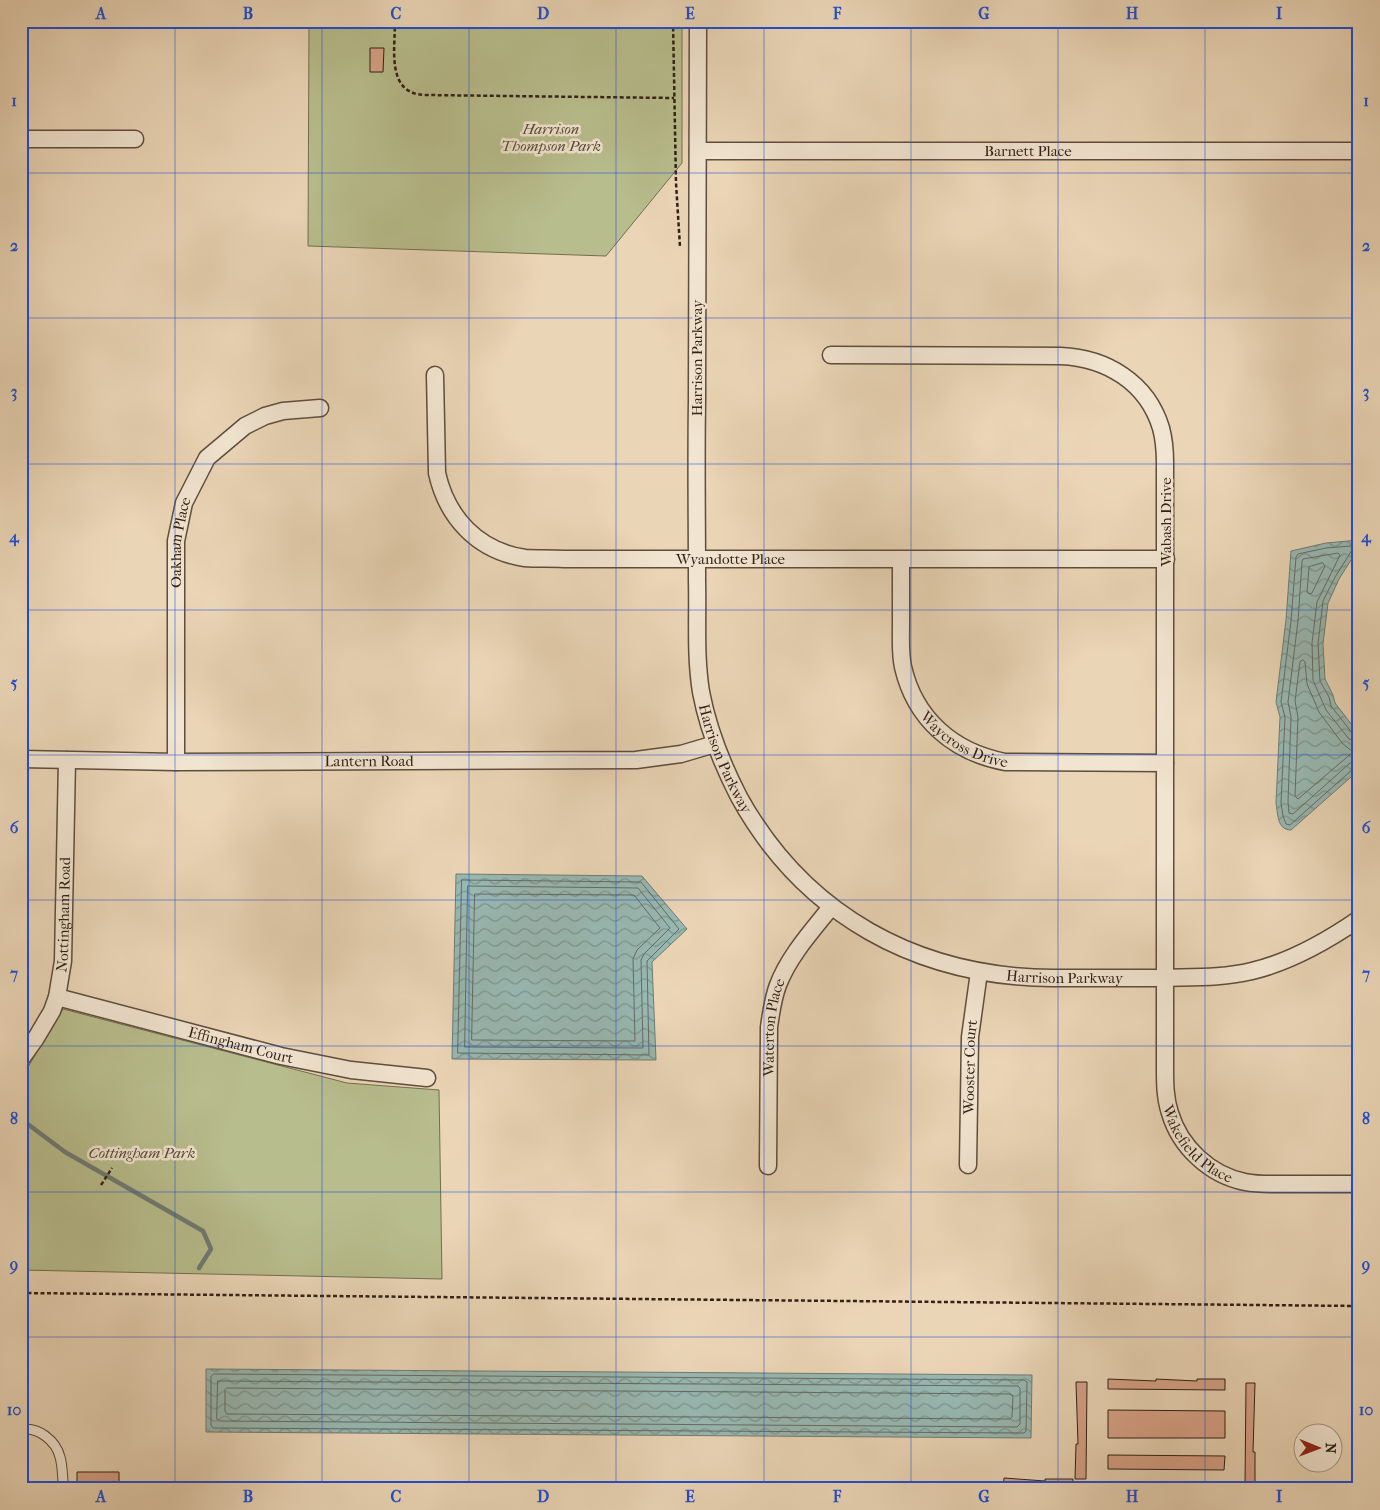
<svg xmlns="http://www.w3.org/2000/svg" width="1380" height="1510" viewBox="0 0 1380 1510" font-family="'IM FELL French Canon',serif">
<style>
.park{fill:#b8bd8d;stroke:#746e51}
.water{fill:url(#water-waves);stroke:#6f7b73}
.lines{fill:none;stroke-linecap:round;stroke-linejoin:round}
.shore{stroke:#646c64;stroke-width:1}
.stream{stroke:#6f7b73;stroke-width:4.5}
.building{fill:#d7a288;stroke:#312015}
.lane-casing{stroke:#5f4d3d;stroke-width:11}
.street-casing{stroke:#5f4d3d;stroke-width:19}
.path{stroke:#312015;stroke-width:2.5;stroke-dasharray:4 2.5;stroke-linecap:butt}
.lane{stroke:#f1e4d0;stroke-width:9}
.street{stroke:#f1e4d0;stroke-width:16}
.grid{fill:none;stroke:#1d4ed8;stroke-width:1;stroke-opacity:0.55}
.labels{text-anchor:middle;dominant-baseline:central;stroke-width:5;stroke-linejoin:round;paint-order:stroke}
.park-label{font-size:15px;font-style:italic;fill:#534733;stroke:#f1e4d0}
.street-label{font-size:15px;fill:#312015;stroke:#f1e4d0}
.neatline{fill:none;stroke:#1d4ed8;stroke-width:2}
.grid-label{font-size:16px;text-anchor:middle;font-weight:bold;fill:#1d4ed8}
</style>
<defs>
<pattern id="water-waves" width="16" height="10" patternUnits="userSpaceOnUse" patternTransform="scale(1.25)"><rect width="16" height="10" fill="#98b8b2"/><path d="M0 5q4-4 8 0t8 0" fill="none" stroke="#7d9590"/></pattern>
</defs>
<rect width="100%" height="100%" fill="#ead5b6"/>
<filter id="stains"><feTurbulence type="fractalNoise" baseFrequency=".004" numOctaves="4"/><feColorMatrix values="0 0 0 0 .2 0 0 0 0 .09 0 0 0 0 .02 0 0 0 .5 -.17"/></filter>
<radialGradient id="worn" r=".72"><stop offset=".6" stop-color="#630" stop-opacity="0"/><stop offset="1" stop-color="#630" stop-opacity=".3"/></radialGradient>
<path class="park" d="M309,21H682V163L606,256L308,246Z
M63,1009L347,1083L439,1090L442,1279L21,1270V1073L28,1067Z"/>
<path class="water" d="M1359,540V551L1353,557L1339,579L1328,603L1323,644L1325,679L1333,695L1335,703L1359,734V770L1291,830C1277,830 1278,814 1276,803L1280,717L1276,702L1286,620L1291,551L1326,543Z
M456,874L642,876L687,929L652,962L656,1060L452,1059Z
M206,1369L1032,1375L1031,1438L206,1432Z"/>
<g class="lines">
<path class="shore" d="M1323,563L1325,566L1312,593L1309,594L1307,592L1309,567Z
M1303,660L1305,662L1307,684L1319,712L1342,743L1353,752L1298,799L1295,796L1298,717L1295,701L1300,662Z
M1359,736L1353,734L1331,706L1329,697L1320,681L1318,644L1323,601L1335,577L1354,547L1351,546L1326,548L1298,554L1296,557L1291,621L1281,702L1285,717L1281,803L1283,816L1286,824L1290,825L1354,768L1359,767
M1359,743L1349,739L1326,710L1313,680L1312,643L1317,602L1340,555L1338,553L1303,559L1302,562L1298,621L1288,702L1291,717L1288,802L1289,813L1293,814L1350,763L1359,761
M462,880L641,882L679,929L647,961L649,1055L458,1053Z
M468,886L638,888L670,928L644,954L641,960L643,1048L465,1047Z
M475,894L634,895L660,928L637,950L633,959L635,1041L472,1040Z
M214,1374L1024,1380L1027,1382L1026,1431L1024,1433L213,1428L211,1425V1377Z
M218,1381L1018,1386L1020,1388V1424L1017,1427L220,1421L217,1419Z
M227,1388L1010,1394L1013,1396L1012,1417L1010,1419L227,1414L225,1411V1390Z"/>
<path class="stream" d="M21,1119L65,1152L203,1231L211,1249L199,1268"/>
</g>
<path class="building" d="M370,48H384L383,72H370Z
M1108,1379L1156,1381V1379L1197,1381V1379H1225V1390L1108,1389Z
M1076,1382H1087L1086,1479H1075L1076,1444H1078Z
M1246,1383H1255L1253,1452H1255V1487H1245Z
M1108,1410L1225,1411V1438H1108Z
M1108,1455L1225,1456L1224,1470L1108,1469Z
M77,1472H119V1489H77Z
M1004,1478L1045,1481V1479H1073V1489H1003Z"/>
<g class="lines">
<g class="lane-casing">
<path id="lane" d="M21,1430C38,1426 56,1441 60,1457C63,1467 62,1478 64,1489"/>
</g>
<g class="street-casing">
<g id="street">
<path id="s1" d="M698,21C698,148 698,275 697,401C696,461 697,521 697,580C698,617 695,655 701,692C708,729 722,764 739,797C804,915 917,977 1052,978C1089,978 1126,978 1163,978C1193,977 1223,978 1252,971C1290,962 1327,941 1359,919"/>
<path d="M21,139H135"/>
<path id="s2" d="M698,151H1359"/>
<path id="s3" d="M831,355L1061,356C1106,358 1147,382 1161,428C1164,439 1165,451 1165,463V1068C1165,1083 1165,1098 1170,1113C1180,1147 1210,1175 1245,1182C1260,1185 1275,1184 1290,1184C1313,1184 1336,1184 1359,1184"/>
<path id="s4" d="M435,375L437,473C447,518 478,551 525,558C538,559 551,558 564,559H1166"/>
<path id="s5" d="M901,560C901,581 901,603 901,625C901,639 900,653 903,667C915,719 953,752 1005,762L1165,763"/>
<path id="s6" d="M21,759L176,762L636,760L681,754L715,744"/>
<path id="s7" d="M176,762V541L184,503L207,458L245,426L265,416L283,411L320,408"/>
<path id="s8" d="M57,997L281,1056L351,1070L427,1078"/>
<path id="s9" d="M21,1059L36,1038L52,1011L57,997L63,961L67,760"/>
<path id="s10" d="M968,1165L970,1037L979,972"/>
<path id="s11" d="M768,1166L769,1027C771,1013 773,998 778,985C789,956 812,931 831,907"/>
</g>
</g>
<path class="path" d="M395,21C395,49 386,94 425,95L674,98
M673,21L676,183L680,247
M101,1185L112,1168
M21,1293L1359,1306"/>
<use href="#lane" class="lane"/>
<use href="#street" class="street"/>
</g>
<path class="grid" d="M175,21V1489M322,21V1489M469,21V1489M616,21V1489M764,21V1489M911,21V1489M1058,21V1489M1205,21V1489M21,173H1359M21,318H1359M21,464H1359M21,610H1359M21,755H1359M21,900H1359M21,1046H1359M21,1192H1359M21,1337H1359"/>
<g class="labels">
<g class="park-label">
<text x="551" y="129">Harrison<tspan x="551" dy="17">Thompson Park</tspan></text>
<text x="142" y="1153">Cottingham Park</text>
</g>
<g class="street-label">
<text stroke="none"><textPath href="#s2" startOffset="330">Barnett Place</textPath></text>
<text transform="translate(697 358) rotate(-90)">Harrison Parkway</text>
<text transform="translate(1166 522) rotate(-90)">Wabash Drive</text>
<text stroke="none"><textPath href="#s7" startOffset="220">Oakham Place</textPath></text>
<text stroke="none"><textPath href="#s4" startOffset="434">Wyandotte Place</textPath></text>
<text stroke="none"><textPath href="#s5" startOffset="208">Waycross Drive</textPath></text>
<text stroke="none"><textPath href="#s1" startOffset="742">Harrison Parkway</textPath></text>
<text stroke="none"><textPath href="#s6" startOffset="348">Lantern Road</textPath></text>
<text stroke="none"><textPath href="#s9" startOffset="155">Nottingham Road</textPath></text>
<text stroke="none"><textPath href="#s1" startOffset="1176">Harrison Parkway</textPath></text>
<text stroke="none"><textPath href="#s11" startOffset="139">Waterton Place</textPath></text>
<text stroke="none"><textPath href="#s8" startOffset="190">Effingham Court</textPath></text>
<text stroke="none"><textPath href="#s10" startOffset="98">Wooster Court</textPath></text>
<text stroke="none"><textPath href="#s3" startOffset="1090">Wakefield Place</textPath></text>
</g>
</g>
<rect width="1380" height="1510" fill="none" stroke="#ead5b6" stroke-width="55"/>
<g transform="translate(1318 1448) rotate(91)"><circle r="24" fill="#f1e4d0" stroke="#a49685"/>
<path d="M0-4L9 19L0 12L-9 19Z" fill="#8f2418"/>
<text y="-8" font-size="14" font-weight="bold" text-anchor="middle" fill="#312015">N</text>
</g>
<rect x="28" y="28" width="1324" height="1454" class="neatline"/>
<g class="grid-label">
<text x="101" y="19">A</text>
<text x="248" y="19">B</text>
<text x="396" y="19">C</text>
<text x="543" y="19">D</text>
<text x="690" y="19">E</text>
<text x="837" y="19">F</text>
<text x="984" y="19">G</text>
<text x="1132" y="19">H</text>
<text x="1279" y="19">I</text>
<text x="14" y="106">1</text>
<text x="1366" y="106">1</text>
<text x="14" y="251">2</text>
<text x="1366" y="251">2</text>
<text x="14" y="397">3</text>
<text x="1366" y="397">3</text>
<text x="14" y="542">4</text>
<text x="1366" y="542">4</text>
<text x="14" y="688">5</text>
<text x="1366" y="688">5</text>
<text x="14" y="833">6</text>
<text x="1366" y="833">6</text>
<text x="14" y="979">7</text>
<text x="1366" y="979">7</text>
<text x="14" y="1124">8</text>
<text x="1366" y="1124">8</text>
<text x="14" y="1270">9</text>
<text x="1366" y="1270">9</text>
<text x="14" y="1415">10</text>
<text x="1366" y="1415">10</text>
<text x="101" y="1502">A</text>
<text x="248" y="1502">B</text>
<text x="396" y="1502">C</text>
<text x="543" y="1502">D</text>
<text x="690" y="1502">E</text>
<text x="837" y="1502">F</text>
<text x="984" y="1502">G</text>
<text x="1132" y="1502">H</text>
<text x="1279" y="1502">I</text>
</g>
<rect width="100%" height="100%" filter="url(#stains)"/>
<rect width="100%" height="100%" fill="url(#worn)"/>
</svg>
